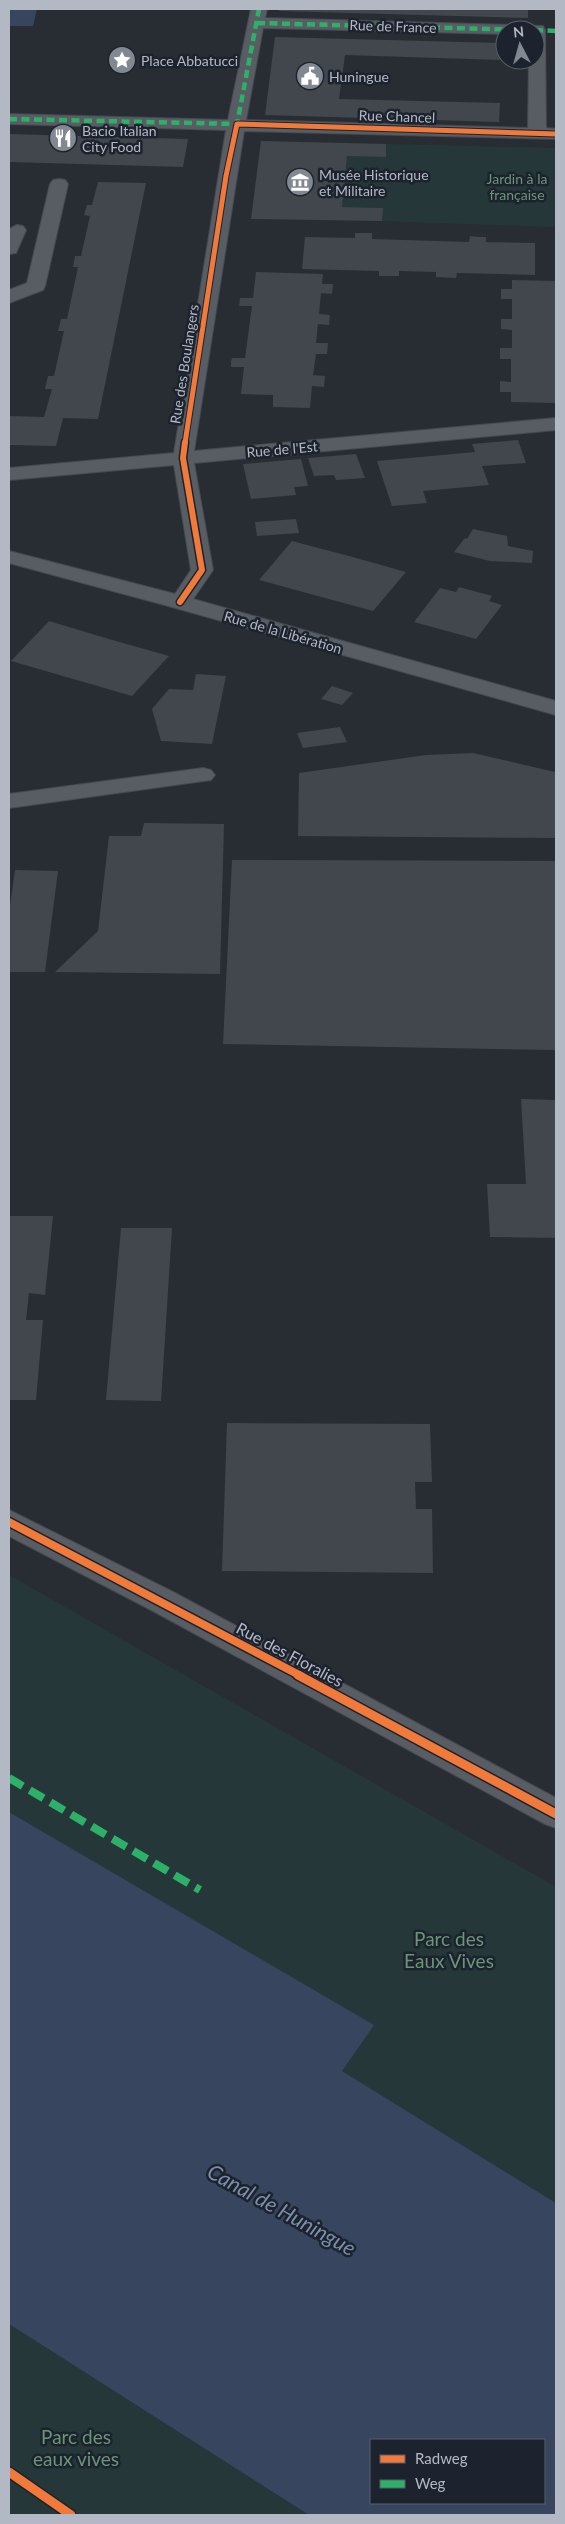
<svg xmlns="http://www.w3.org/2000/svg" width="565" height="2524" viewBox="0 0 565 2524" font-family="Lato,sans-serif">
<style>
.green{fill:#26373a}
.water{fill:#37465e;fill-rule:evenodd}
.building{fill:#42464d}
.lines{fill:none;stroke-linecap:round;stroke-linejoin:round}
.lane-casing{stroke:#46494f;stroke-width:2}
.street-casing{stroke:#46494f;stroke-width:2}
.lane{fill:#585c63;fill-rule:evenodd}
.street{fill:#585c63;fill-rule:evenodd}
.quiet-far1{stroke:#2db169;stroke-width:4.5;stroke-dasharray:8 4.5;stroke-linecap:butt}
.quiet{stroke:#2db169;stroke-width:8;stroke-dasharray:16 8;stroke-linecap:butt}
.cycleway-far3-casing{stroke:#1c232e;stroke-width:7}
.cycleway-far2-casing{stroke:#1c232e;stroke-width:9}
.cycleway-far1-casing{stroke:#1c232e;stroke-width:11}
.cycleway-casing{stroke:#1c232e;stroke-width:12}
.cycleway-far3{stroke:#f17a3a;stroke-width:5}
.cycleway-far2{stroke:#f17a3a;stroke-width:6}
.cycleway-far1{stroke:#f17a3a;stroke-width:8}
.cycleway{stroke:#f17a3a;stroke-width:9}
.labels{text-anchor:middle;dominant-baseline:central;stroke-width:5;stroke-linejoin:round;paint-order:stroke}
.far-street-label{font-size:14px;fill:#b2b9c5;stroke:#1c232e}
.far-poi-label{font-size:14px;fill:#b2b9c5;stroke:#1c232e;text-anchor:start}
.far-park-label{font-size:14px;fill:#6a9576;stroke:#1c232e}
.street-label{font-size:16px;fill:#b2b9c5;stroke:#1c232e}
.near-park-label{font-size:19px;fill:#6a9576;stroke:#1c232e}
.near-water-label{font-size:21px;font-style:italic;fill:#7c8eac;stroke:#1c232e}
</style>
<rect width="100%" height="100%" fill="#282d34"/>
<path class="green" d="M386,144L556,148V227L382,221V208L342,207L347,156L386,157Z
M9,1575L556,1887V2203L342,2071L373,2025L9,1812Z
M9,2324L276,2494L309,2515H9Z"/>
<path class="water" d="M9,9H37L33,26H9Z
M9,1812L374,2025L342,2071L556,2203V2515H309L9,2324ZM371,2440H544V2503H371Z"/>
<path class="building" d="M280,9H528V18L279,11Z
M275,37L501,43V60L345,55L339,99L500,103L499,122L265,115Z
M9,134L188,139L183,167L9,162Z
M261,141L386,144V157L347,156L342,207L383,208L382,221L251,219Z
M98,182L146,183L98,419L63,418L56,446L9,445V416L44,417L52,389H45L48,376H54L64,331H58L61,319H67L78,267H73L75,256H81L90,216L84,215L87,205H92Z
M355,233H372V239L469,242L470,236L479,237H486V242L535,243V275L457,273L456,278L436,277V272L399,271V276H379V271L302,269L305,237L355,238Z
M256,272L323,274L322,284H333L332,294L321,293L319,314L330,315L329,325L318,324L316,343H328L327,354H316L313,375L325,376L324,387L312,386L310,408L273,407V395L241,394L244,367H231V362L232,358H245L252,306H239L240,298H253Z
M512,280L556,281V403L511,402V392H500V381L511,382V359H500V348H512V330L501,329V319H512V299H501V289H512Z
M518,440L526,463L482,466L489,485L423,491L427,503L392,506L377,461L475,452L472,444Z
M356,454L365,478L336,480L334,475L314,476L308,458Z
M301,459L308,486L294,487L296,495L251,499L243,464Z
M296,519L299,533L257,536L255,522Z
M473,529L507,536L508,546L533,551L532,563L490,561L454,552L465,538L467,539Z
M292,541L349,556L406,572L373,611L259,580Z
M459,587L492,596L489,601L502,605L476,639L414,622L440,588L456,592Z
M49,621L109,639L169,656L132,696L11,661Z
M196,674L226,676L212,744L161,741L152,709L169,689L193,690Z
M332,686L353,693L342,705L321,699Z
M340,727L347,742L303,748L297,733Z
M473,753L555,772L556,838L298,836L299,773L426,755Z
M144,823L224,824L220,974L55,972L98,931L109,836H141Z
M232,860L556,861V1050L223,1044Z
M15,870L58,871L45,972H9V913Z
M521,1099L556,1100V1238L490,1237L487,1184H526Z
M9,1216H53L45,1295L29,1293L26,1320H43L36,1400H9Z
M121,1228H172L161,1401L106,1400Z
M227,1423L430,1424L432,1482H415L416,1509H432L433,1573L222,1571Z"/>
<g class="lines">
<g class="lane-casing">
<path id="lane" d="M59,179L65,180L68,184L45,286L43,290L9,303V290L27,283L50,184L53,180Z
M17,225L23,226L26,230L16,253L9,254V229Z
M203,768L211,770L215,775L211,780L9,808V794Z"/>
</g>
<g class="street-casing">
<path id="street" d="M251,9H267L265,18L543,26L545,30L546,128L556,129V139L244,131L194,451L556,418V430L194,463L213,570L193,599L556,701V715L172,607L9,563V551L175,594L191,570L174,465L9,480V468L174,453L226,130L9,124V114L228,120ZM263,28L505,34V30H535V60H529L528,128L246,120Z
M9,1510L175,1593L556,1798V1828L545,1824L153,1611L9,1536Z"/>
</g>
<use href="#lane" class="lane"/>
<use href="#street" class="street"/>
<path class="quiet-far1" d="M257,23L528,30
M535,30L556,31
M9,119L237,124L259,9"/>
<path class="quiet" d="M9,1778L200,1890"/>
<g class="cycleway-far3-casing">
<path id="cycleway-far3" d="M185,443L226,176L237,124L556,134"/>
</g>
<g class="cycleway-far2-casing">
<path id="cycleway-far2" d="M180,602L202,570L183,458L185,442"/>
</g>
<g class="cycleway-far1-casing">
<path id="cycleway-far1" d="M9,1522L301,1676"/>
</g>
<g class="cycleway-casing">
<path id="cycleway" d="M298,1675L556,1814
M9,2472L71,2515"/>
</g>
<use href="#cycleway-far3" class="cycleway-far3"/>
<use href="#cycleway-far2" class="cycleway-far2"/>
<use href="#cycleway-far1" class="cycleway-far1"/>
<use href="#cycleway" class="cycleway"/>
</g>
<defs>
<g id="sight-disc" transform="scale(1.4375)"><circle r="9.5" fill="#828892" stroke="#1c232e"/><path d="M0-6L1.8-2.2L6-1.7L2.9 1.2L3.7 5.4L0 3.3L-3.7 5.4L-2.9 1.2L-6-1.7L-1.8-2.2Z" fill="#fff"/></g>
<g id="civic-disc" transform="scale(1.4375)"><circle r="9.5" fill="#828892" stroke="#1c232e"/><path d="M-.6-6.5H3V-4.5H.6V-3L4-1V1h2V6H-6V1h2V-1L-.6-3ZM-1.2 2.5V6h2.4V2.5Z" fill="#fff"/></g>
<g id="restaurant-disc" transform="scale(1.4375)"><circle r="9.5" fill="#828892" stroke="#1c232e"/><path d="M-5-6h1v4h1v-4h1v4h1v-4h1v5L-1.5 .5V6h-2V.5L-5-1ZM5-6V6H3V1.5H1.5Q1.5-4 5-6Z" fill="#fff"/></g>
<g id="museum-disc" transform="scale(1.4375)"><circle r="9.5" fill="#828892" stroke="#1c232e"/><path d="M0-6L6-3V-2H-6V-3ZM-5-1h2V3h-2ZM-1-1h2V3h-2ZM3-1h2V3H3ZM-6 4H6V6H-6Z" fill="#fff"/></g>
</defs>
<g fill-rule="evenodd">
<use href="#sight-disc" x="122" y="60"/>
<use href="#civic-disc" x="310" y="76"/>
<use href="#restaurant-disc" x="63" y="138"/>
<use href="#museum-disc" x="300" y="182"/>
</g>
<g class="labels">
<g class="far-street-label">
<text transform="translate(393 26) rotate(2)">Rue de France</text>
<text transform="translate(397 116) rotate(2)">Rue Chancel</text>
<text transform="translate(184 364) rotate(-81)">Rue des Boulangers</text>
<text transform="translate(282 449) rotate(-5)">Rue de l'Est</text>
<text transform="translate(283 632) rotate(16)">Rue de la Libération</text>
</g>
<g class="far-poi-label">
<text x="141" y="60">Place Abbatucci</text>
<text x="329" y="76">Huningue</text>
<text x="82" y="130">Bacio Italian<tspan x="82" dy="16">City Food</tspan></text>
<text x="319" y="174">Musée Historique<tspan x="319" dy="16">et Militaire</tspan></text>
</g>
<g class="far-park-label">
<text x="517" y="178">Jardin à la<tspan x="517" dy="16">française</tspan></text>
</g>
<g class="street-label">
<text transform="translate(290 1654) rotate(28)">Rue des Floralies</text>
</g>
<g class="near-park-label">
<text x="449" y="1938">Parc des<tspan x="449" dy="22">Eaux Vives</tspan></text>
<text x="76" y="2436">Parc des<tspan x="76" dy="22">eaux vives</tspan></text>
</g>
<g class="near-water-label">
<text transform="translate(282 2209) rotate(29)">Canal de Huningue</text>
</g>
</g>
<rect width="565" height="2524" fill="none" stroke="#b2b9c5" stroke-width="20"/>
<rect x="370" y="2439" width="175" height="65" fill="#1c232e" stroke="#585f6a"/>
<rect x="380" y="2455" width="25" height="8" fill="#f17a3a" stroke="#585f6a"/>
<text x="415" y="2464" font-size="15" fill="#b2b9c5">Radweg</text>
<rect x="380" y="2480" width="25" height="8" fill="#2db169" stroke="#585f6a"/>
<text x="415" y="2489" font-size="15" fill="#b2b9c5">Weg</text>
<g transform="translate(520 45) rotate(354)"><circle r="24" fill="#1c232e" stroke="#585f6a"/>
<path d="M0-4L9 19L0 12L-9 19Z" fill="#828892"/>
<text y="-8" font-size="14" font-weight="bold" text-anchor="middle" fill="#b2b9c5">N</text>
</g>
</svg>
